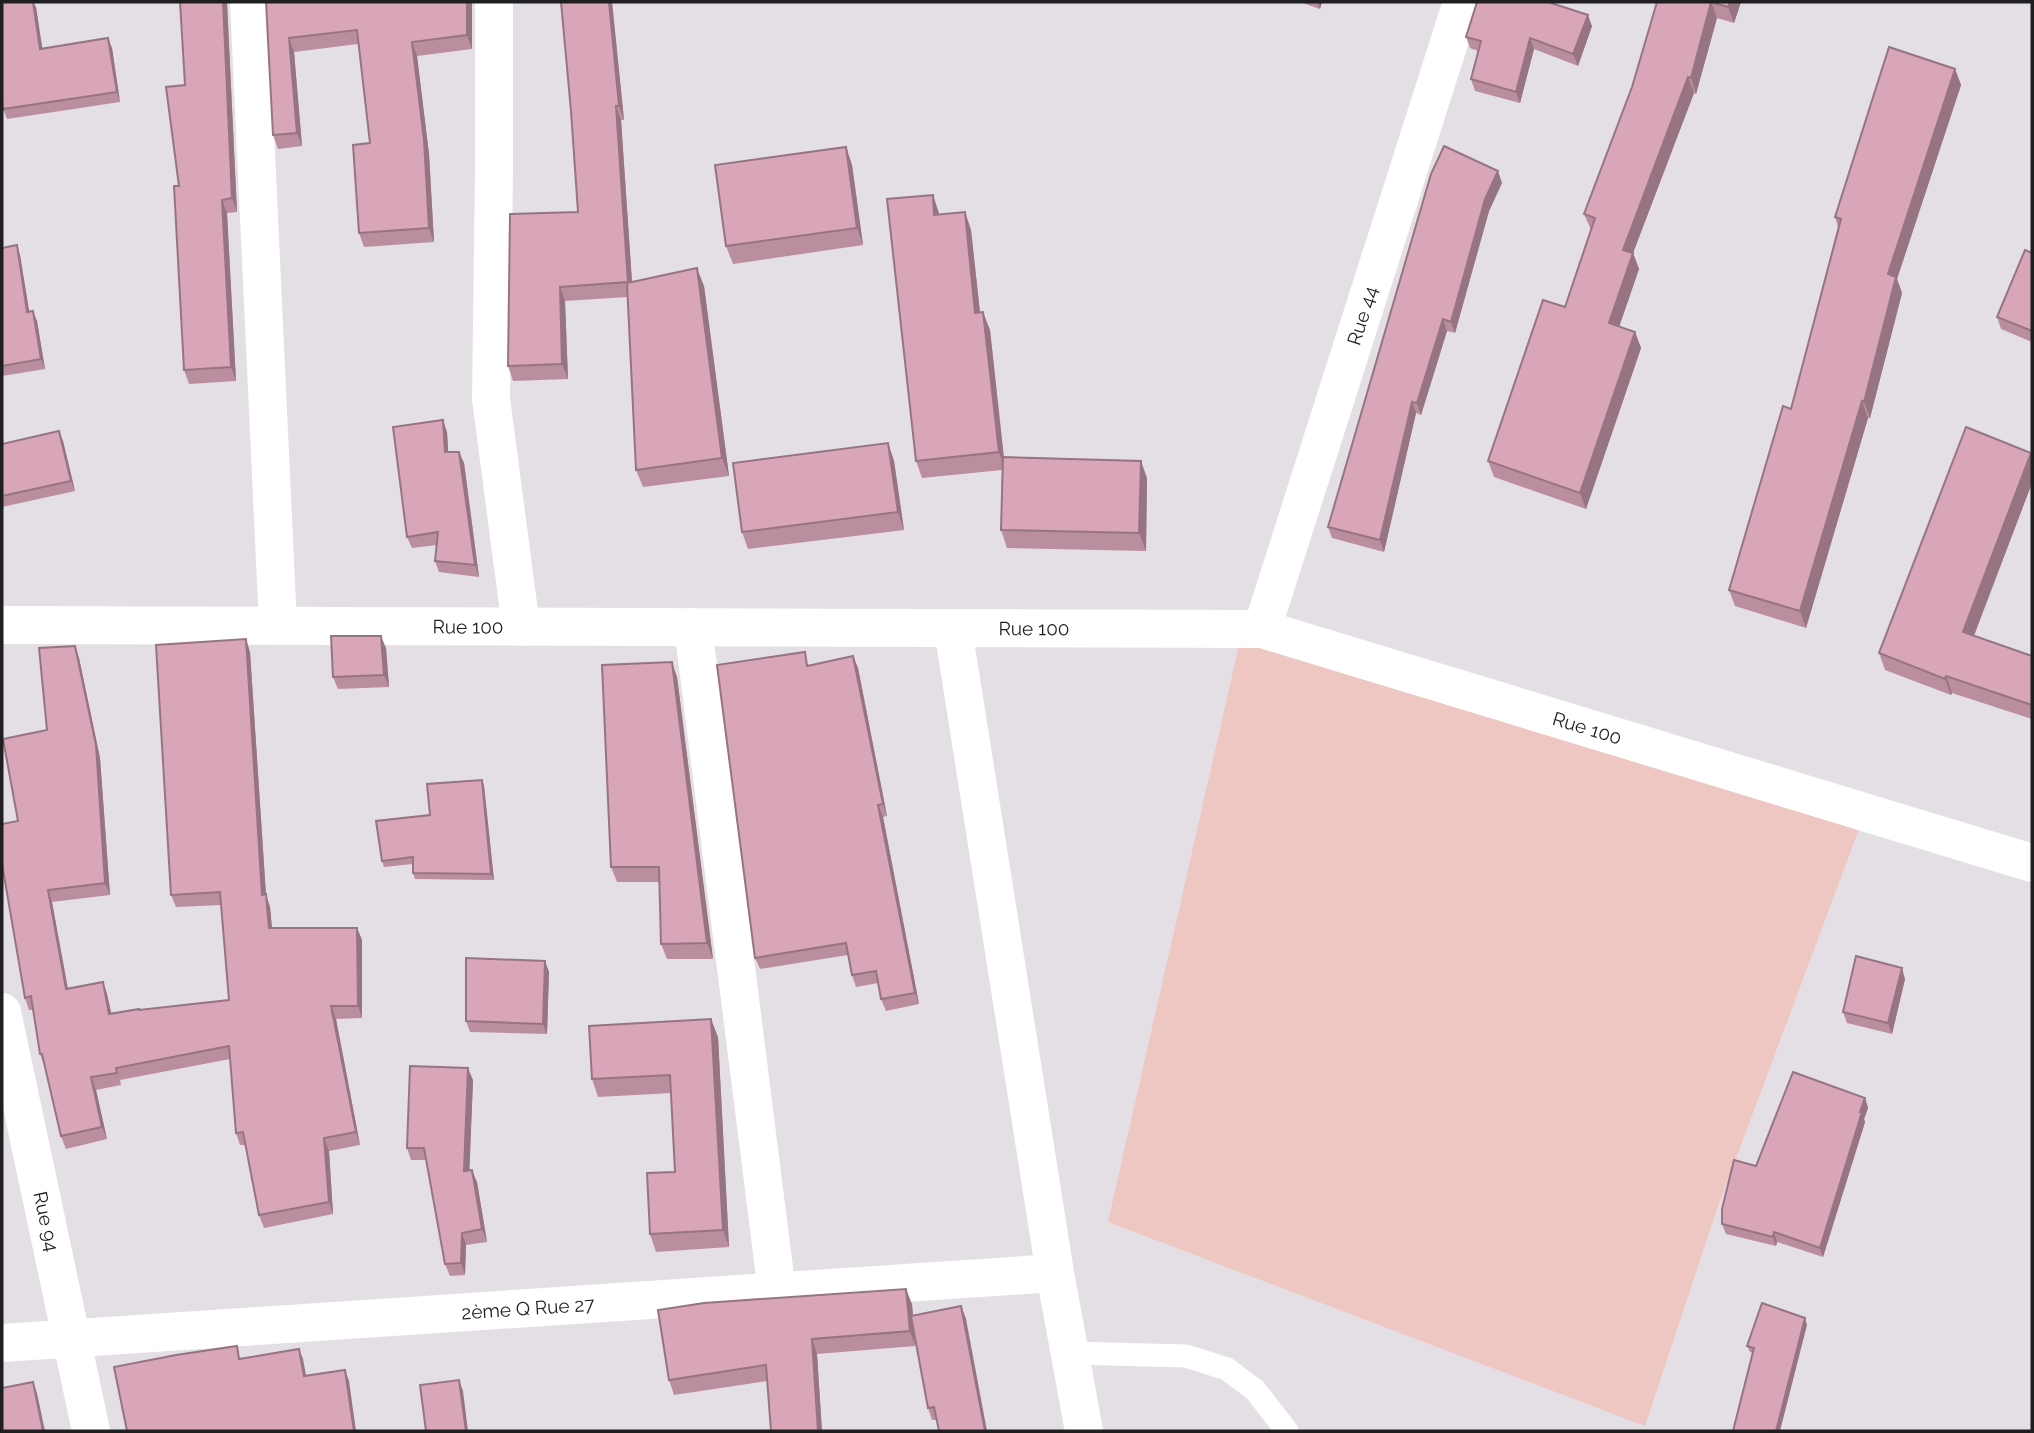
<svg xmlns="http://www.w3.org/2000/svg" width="2034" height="1433" viewBox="0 0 2034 1433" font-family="Raleway,sans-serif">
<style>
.green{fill:#eec6c2}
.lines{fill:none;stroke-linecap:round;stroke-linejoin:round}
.service{stroke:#fff;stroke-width:23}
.minor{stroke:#fff;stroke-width:38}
.wall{fill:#ba8e9f}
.shaded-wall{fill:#977482}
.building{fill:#d8a5b9;stroke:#977482;stroke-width:2}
.labels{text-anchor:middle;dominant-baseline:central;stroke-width:5;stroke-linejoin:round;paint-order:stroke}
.street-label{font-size:19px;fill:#1f1e20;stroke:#fff}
</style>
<rect width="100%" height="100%" fill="#e4dfe4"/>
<path class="green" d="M1240,641L1859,829L1716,1212L1645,1426L1108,1222Z"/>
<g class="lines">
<path class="service" d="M1069,1353L1186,1356L1227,1369L1255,1390L1287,1431"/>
<g class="minor">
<path d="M249,2L278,626"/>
<path d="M494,2V169L491,399L521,627"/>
<path id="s1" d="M2,625L1262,629L2032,863"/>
<path d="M693,627L777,1292"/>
<path d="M953,629L1055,1273L1084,1431"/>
<path id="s2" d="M1262,629L1462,2"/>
<path id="s3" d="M2,1012L91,1431"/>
<path id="s4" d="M2,1343L1055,1273"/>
</g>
</g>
<path class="wall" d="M2,2L36,7L42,49L112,48L120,102L7,119L4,111H2Z
M266,2H472V49L417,56L429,154L434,242L364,247L359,233L370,143L358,44L294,52L302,146L278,149L273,135Z
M612,2L624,120H621L632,282L704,286L729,476L643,487L636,470L628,297L565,301L568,379L513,381L508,366L578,212Z
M1300,2H1322L1320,9Z
M1657,2H1741L1734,23L1717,18L1696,94L1694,93L1633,253L1639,269L1619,326L1635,332L1641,348L1586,509L1494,477L1488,461L1565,307L1591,230L1584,214L1632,87Z
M227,3L237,212L227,213L236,381L189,384L184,370L179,186L185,85Z
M1592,26L1578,66L1534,49L1520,103L1475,91L1471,79L1478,51L1470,48L1466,37Z
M1955,69L1961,85L1897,279L1902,293L1870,418H1868L1806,628L1735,606L1729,590L1791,409L1838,227L1835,217Z
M846,147L852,165L863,245L733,264L726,246Z
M1502,183L1489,211L1455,333L1447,331L1421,415L1416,413L1384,552L1332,538L1328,527Z
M965,212L971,230L980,313L990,330L1004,457L1147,478L1146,551L1007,548L1001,530L1002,470L922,478L916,461L939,213V215Z
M2,248L20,255L29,312L37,321L45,369L2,376Z
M2032,253V342L2001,329L1997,317Z
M447,432L448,452L464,463L479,577L439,572L435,561L437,545L412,548L407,537Z
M63,441L75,491L2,507V444Z
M888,443L894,461L904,530L748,549L742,532Z
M2031,453L2032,456V483L1974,636L2032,656V719L1952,693L1951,695L1885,670L1879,653Z
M75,646L79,658L100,758L110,895L52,902L68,988L103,982L107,994L111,1013L229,1000L221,905L176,907L171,895L250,652L266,895L270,907L272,928H357L362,940V1018L336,1019L360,1145L329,1151L333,1214L264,1228L259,1215L246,1145H240L236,1133L230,1059L120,1080L121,1085L96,1090L107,1139L66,1149L61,1136L45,1067L40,1054L33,1010H29L25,998L18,821Z
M386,648L389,687L338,689L333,677Z
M853,656L858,668L887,816L883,817L919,1004L886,1011L881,999L878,983L856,987L852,975L848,955L760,969L755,958L809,666Z
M677,677L713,959H667L661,944L660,882H617L611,867Z
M482,780L484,786L494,880L415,879L413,873V864L384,867L382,861L430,815Z
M545,961L549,972L547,1034L470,1032L466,1021Z
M1905,979L1892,1034L1847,1023L1843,1012Z
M718,1037L729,1247L656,1252L650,1234L675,1172L671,1093L598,1097L592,1079Z
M473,1080L469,1170L477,1182L487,1242L466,1245L465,1275L450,1276L445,1264L427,1160H411L407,1148Z
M1865,1098L1868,1108L1864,1119L1865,1122L1823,1257L1777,1242L1776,1246L1726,1234L1722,1224L1756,1166Z
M912,1304L913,1315L961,1306L966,1319L937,1420H932L928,1408L914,1332L915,1346L817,1354L822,1431H771L767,1381L674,1395L669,1380Z
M1807,1325L1753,1353L1750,1352L1747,1346Z"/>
<path class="shaded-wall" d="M33,2L36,7L44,59L40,49Z
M223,2H227L237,212L232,198Z
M467,2H472V49L467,35Z
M609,2H612L624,120L619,106Z
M1317,2H1322L1320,9Z
M1711,2L1717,18L1696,94L1691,78Z
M1730,2H1741L1734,23L1728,7Z
M1588,15L1592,26L1578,66L1573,54Z
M108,38L112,48L120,102L117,92Z
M289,38L294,52L302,146L297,133Z
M1530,38L1534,49L1520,103L1516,92Z
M412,42L417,56L429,154L434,242L429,228Z
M1955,69L1961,85L1897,279L1902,293L1870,418L1864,402L1888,274Z
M1688,77L1694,93L1633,253L1639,269L1615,339L1609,323L1623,250Z
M616,106L621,120L633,297L628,282Z
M846,147L852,165L863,245L857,228Z
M1498,171L1502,183L1489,211L1455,333L1451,322L1485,199Z
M933,195L939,213L941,233L934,215Z
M222,200L227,213L236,381L231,367Z
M965,212L971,230L982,331L975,313Z
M17,245L20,255L31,322L27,312Z
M697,268L704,286L729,476L722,458Z
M560,287L565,301L568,379L562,364Z
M33,311L37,321L45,369L41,359Z
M983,312L990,330L1005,470L999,452Z
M1443,319L1447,331L1421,415L1417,403Z
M1635,332L1641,348L1586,509L1580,493Z
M1862,401L1868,418L1806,628L1800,611Z
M1412,402L1416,413L1384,552L1380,540Z
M443,420L447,432L449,464L445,452Z
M59,431L63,441L75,491L71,481Z
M888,443L894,461L904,530L898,512Z
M459,452L464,463L479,577L475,565Z
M2031,453L2032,456V483L1969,648L1963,632Z
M1141,461L1147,478L1146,551L1139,533Z
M381,636L386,648L389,687L384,675Z
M246,639L250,652L266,895L270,907L273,940L269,928L262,895Z
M75,646L79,658L100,758L110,895L105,883Z
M853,656L858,668L887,816L883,804Z
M672,662L677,677L713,959L707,943Z
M1946,676L1952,693L1951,695L1945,679Z
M482,780L484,786L494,880L491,874Z
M878,805L883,817L919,1004L915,993Z
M48,890L52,902L70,1002L66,989Z
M357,928L362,940V1018L358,1006Z
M545,961L549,972L547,1034L543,1024Z
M1902,968L1905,979L1892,1034L1888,1023Z
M103,982L107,994L114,1026L109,1014Z
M331,1006L336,1019L360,1145L356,1132Z
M711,1019L718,1037L729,1247L723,1230Z
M468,1068L473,1080L469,1183L464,1171Z
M91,1077L96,1090L107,1139L102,1127Z
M1865,1098L1868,1108L1864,1119L1865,1122L1823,1257L1820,1248Z
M324,1138L329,1151L333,1214L329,1202Z
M472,1170L477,1182L487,1242L482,1229Z
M1774,1232L1777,1242L1776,1246L1773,1237Z
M462,1233L466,1245L465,1275L461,1263Z
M906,1289L912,1304L915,1346L910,1331Z
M961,1306L966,1319L987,1431H985Z
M1805,1318L1807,1325L1780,1431H1776Z
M812,1339L817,1354L822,1431H818Z
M299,1349L303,1359L308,1386L304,1376Z
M345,1370L349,1381L356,1431H354Z
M459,1380L463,1391L468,1431H466Z
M33,1382L37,1393L45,1431H43Z"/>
<path class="building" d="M2,2H33L40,49L108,38L117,92L3,109L2,102Z
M180,2H223L232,198L222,200L231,367L184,370L174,186H179L166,87L185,85Z
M266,2H467V35L412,42L424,140L429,228L359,233L353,145L370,143L357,30L289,38L297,133L273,135Z
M561,2H609L619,106H616L628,282L560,287L562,364L508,366L510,214L578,212L571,111Z
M1477,2H1548L1588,15L1573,54L1530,38L1516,92L1471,79L1481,41L1466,37Z
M1657,2H1730L1728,7L1711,2L1691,78L1688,77L1623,250L1633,253L1609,323L1635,332L1580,493L1488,461L1543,300L1565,307L1595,218L1584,214L1632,87Z
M1889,47L1955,69L1888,274L1896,277L1864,402L1862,401L1800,611L1729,590L1783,406L1791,409L1841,219L1835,217Z
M1444,146L1498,171L1485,199L1451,322L1443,319L1417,403L1412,402L1380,540L1328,527L1431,174Z
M846,147L857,228L726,246L715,165Z
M933,195L934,215L965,212L975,313L983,312L999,452L916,461L887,199Z
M17,245L27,312L33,311L41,359L2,366V248Z
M2025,250L2032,253V331L1997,317Z
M697,268L722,458L636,470L627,283Z
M443,420L445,452H459L475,565L435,561L438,532L407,537L393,427Z
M1966,427L2031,453L1963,632L2032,656V705L1946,676L1945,679L1879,653Z
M59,431L71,481L2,496V444Z
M888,443L898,512L742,532L733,463Z
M1003,457L1141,461L1139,533L1001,530Z
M331,636H381L384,675L333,677Z
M246,639L262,895L266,894L269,928H357L358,1006H331L356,1132L324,1138L329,1202L259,1215L243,1132L236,1133L229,1046L116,1068L117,1073L91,1077L102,1127L61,1136L42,1054H40L31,996L25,998L2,864V824L18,821L3,739L47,730L39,648L75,646L96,745L105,883L48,890L66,989L103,982L109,1014L139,1009V1010L229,1000L220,892L171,895L156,645Z
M805,652L807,666L853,656L883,804L878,805L915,993L881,999L876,971L852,975L846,943L755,958L717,665Z
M672,662L707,943L661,944L659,867H611L602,665Z
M482,780L491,874L413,873V857L382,861L376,821L430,815L427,784Z
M1856,956L1902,968L1888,1023L1843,1012Z
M466,958L545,961L543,1024L466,1021Z
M711,1019L723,1230L650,1234L647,1173L675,1172L670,1075L592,1079L589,1026Z
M410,1066L468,1068L464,1171L472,1170L482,1229L462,1233L461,1263L445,1264L424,1148H407Z
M1793,1072L1865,1098L1860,1112H1862L1820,1248L1774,1232L1773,1237L1722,1224V1209L1734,1160L1756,1166Z
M906,1289L910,1331L812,1339L818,1431H771L766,1365L669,1380L658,1310L704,1303Z
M1762,1303L1805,1318L1776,1431H1733L1754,1348L1747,1346Z
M961,1306L985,1431H939L934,1407L928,1408L911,1316Z
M237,1346L239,1359L299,1349L304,1376L345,1370L354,1431H127L114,1367L176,1355Z
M459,1380L466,1431H426L420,1385Z
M33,1382L43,1431H2V1388Z"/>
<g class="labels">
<g class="street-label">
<text stroke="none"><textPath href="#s2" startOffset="329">Rue 44</textPath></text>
<text stroke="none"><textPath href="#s1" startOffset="466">Rue 100</textPath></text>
<text stroke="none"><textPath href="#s1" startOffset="1032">Rue 100</textPath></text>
<text stroke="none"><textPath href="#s1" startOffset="1600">Rue 100</textPath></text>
<text stroke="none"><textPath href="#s3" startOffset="214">Rue 94</textPath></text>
<text stroke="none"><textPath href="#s4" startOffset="527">2ème Q Rue 27</textPath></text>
</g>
</g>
<rect width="2034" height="1433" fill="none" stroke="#1f1e20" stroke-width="7"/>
</svg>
